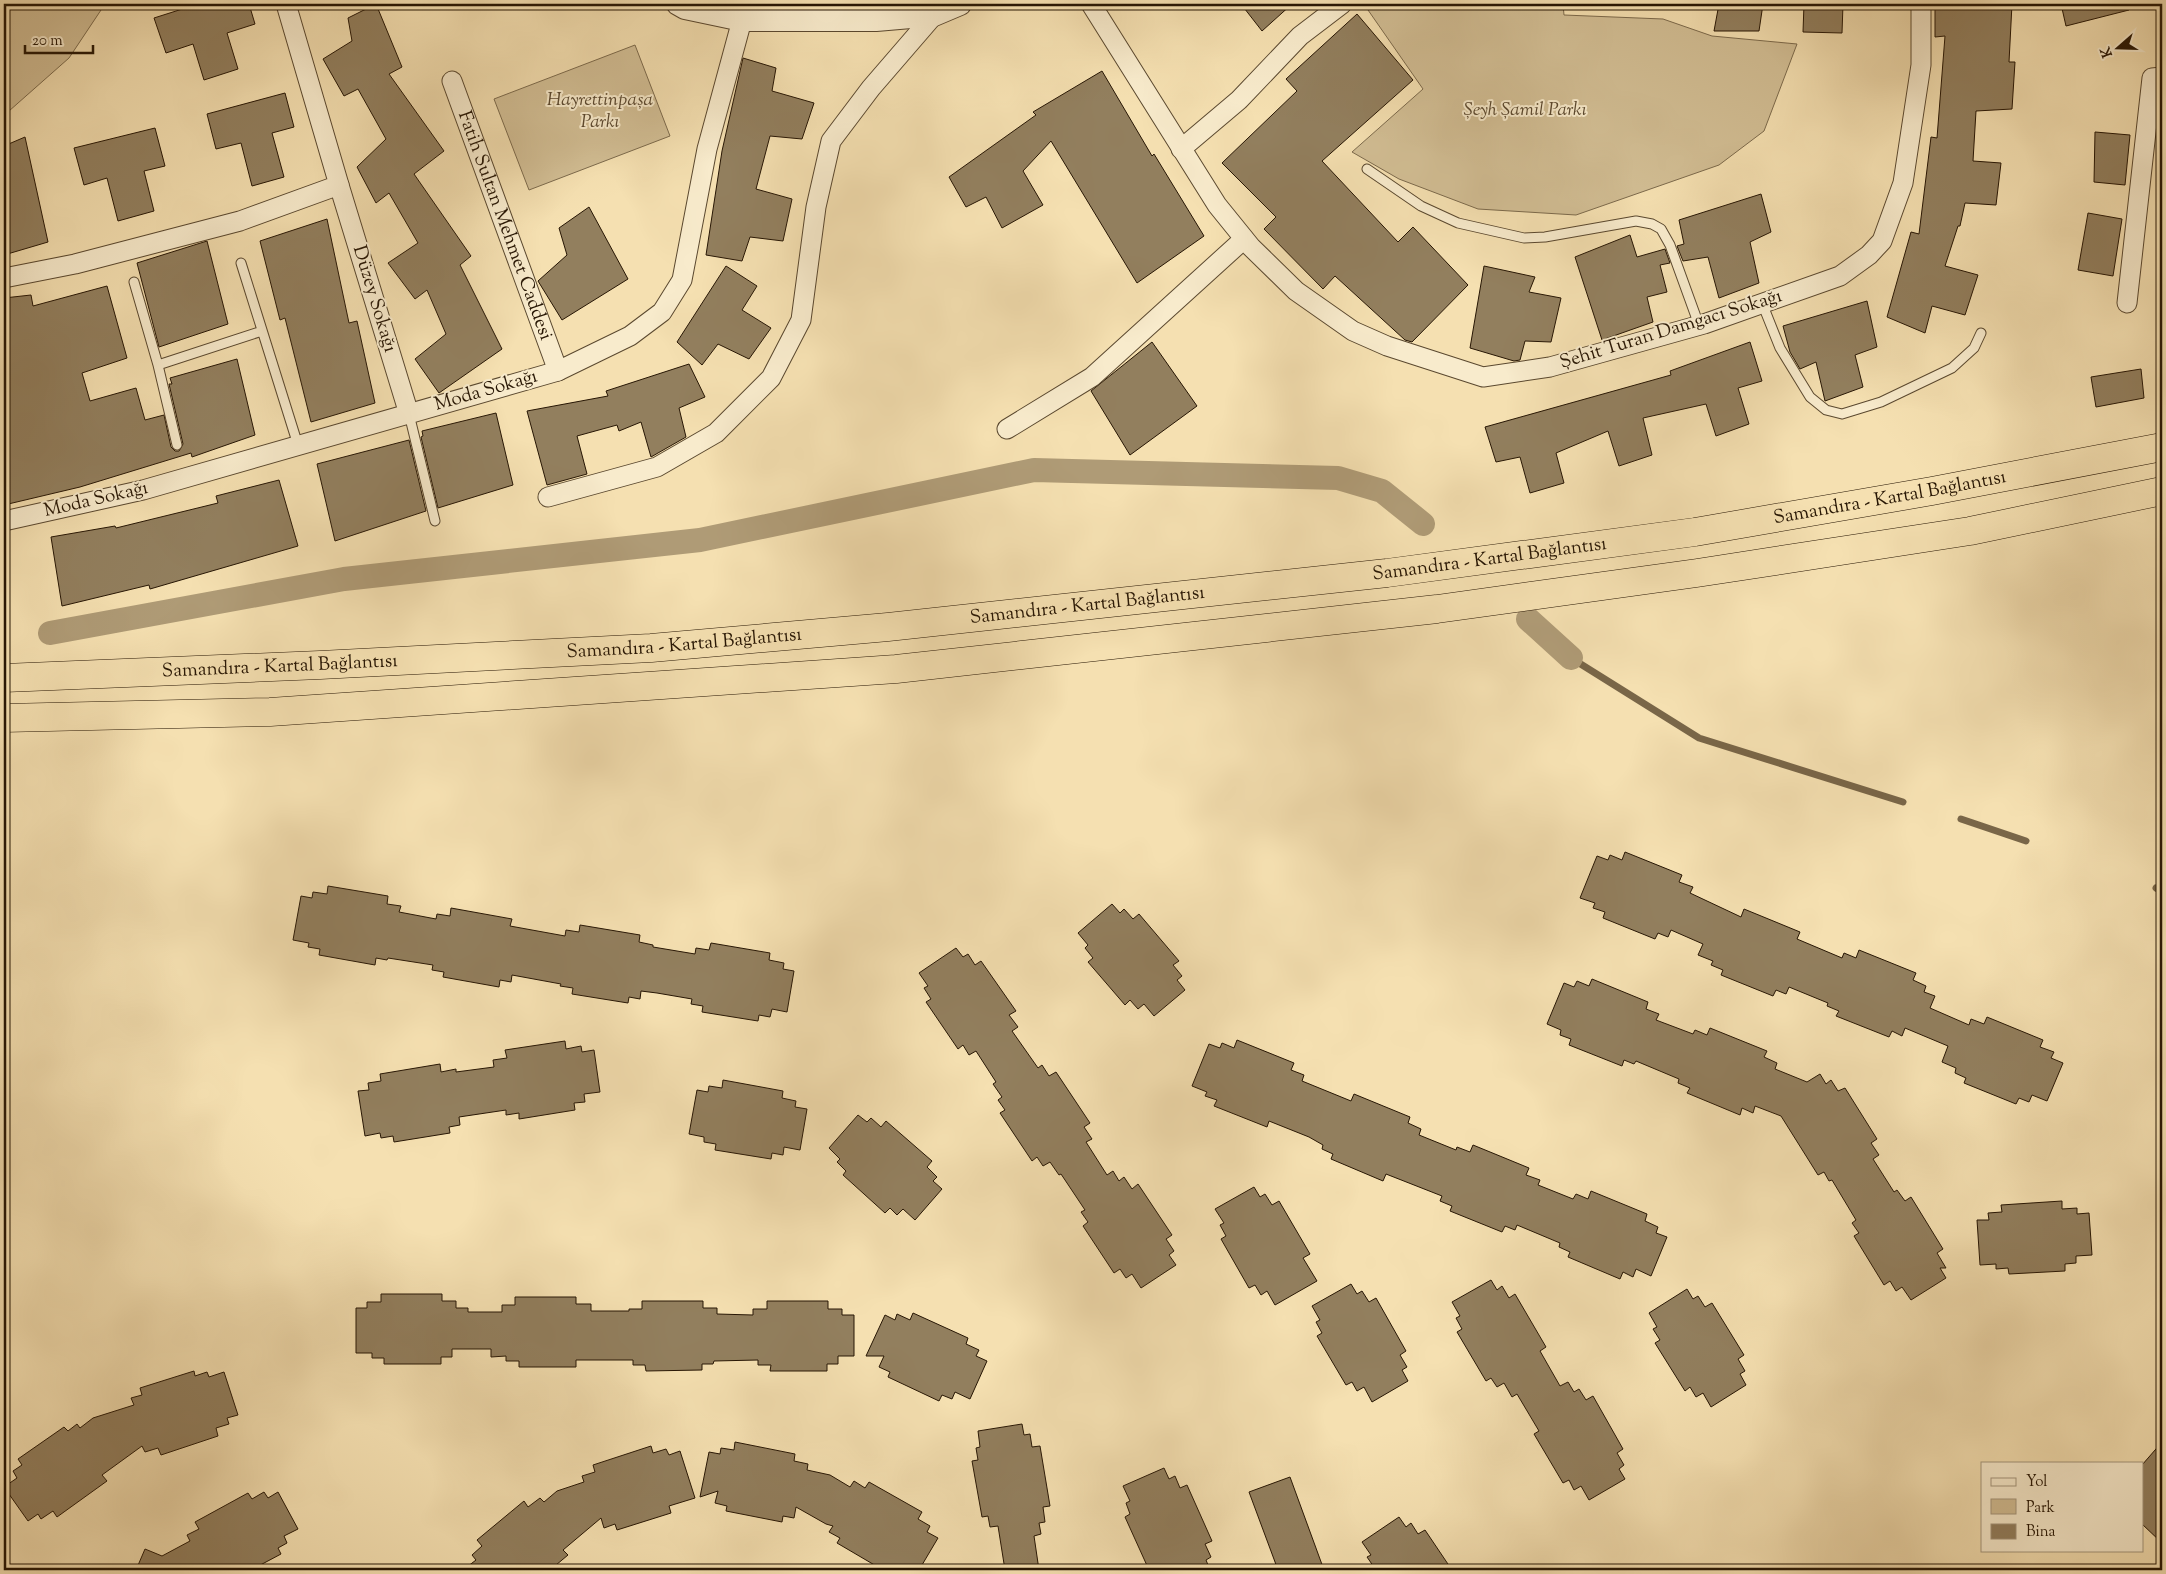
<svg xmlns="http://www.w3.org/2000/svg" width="2166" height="1574" viewBox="0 0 2166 1574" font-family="'Sorts Mill Goudy',serif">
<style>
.green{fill:#d2be94;stroke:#7c6a4c}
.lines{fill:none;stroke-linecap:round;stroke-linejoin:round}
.stream{stroke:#796648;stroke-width:7}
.canal{stroke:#af9b76;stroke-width:24}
.building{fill:#927f5e;stroke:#271604}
.service-casing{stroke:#5a482f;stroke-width:11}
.minor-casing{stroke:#5a482f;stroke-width:21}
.tertiary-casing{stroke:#5a482f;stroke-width:24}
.motorway-casing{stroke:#271604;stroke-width:29}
.service{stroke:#f8ebcc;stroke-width:9}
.minor{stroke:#f8ebcc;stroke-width:19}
.tertiary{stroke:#f8ebcc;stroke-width:22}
.motorway{stroke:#f5e0b1;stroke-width:28}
.labels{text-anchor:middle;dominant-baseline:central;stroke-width:4;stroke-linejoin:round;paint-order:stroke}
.park-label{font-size:19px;font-style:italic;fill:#5a482f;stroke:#f8ebcc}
.street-label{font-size:19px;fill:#271604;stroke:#f8ebcc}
</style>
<rect width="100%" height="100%" fill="#f5e0b1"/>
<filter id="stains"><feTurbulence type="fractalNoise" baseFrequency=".004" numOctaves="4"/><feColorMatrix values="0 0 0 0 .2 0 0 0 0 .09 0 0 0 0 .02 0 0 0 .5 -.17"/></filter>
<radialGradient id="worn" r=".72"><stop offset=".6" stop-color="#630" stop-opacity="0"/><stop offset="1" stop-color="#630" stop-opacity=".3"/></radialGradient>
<path class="green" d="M4,4H105L69,58L9,111L4,112Z
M1377,4H1563L1564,15L1663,19L1712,36L1797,44L1764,131L1719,165L1576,215L1478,209L1399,179L1352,152L1423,89L1368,10Z
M635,45L670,136L529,190L494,99Z"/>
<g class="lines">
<path class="stream" d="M1571,658L1699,738L1903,802
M1961,819L2026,841
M2156,888L2162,891"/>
<path class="canal" d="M1528,619L1571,658
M50,633L344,579L700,540L1034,470L1338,478L1382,491L1423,524"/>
</g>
<path class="building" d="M198,4H249L255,24L227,33L238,69L204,80L193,44L166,53L154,18Z
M376,4L402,67L389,74L444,151L414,174L471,256L460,265L502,349L439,393L415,359L446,334L427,290L415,299L388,263L418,243L389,193L376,203L357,167L386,139L358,89L344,96L323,59L352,41L348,18Z
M1241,4H1292L1262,31Z
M1719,4H1763L1759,31H1714Z
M1804,4H1843L1842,33L1803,32Z
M1935,4H2012L2009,62H2015L2012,109L1976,111L1973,161L2001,163L1996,205L1965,203L1960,226H1958L1945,266L1978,275L1965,315L1932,306L1925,333L1887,317L1911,232L1919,234L1931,137L1937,138L1945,36L1935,37Z
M2061,4H2128L2129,10L2066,26Z
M1357,14L1413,80L1322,161L1398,242L1413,227L1468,285L1412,342L1405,340L1335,276L1323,289L1264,229L1276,217L1222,163L1297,91L1286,79Z
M743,58L776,68L772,91L814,103L802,139L770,136L756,189L792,199L783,241L750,237L742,261L706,255L722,151Z
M1102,71L1152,156L1154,154L1204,236L1137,283L1051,141L1023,171L1043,205L1002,228L986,197L966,207L949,177L1036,115L1033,112Z
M285,93L294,127L272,133L284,177L252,186L241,143L216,149L207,114Z
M155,128L165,166L144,171L154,211L118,221L107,178L84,185L74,148Z
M2095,132L2130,135L2125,185L2094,182Z
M25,137L48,242L4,255V146Z
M1761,194L1771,232L1750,242L1759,283L1719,298L1708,257L1683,261L1677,246L1684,244L1679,220Z
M589,207L628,279L562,320L538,281L567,255L559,228Z
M2088,213L2122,219L2113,276L2078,270Z
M327,219L349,323L357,321L375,403L311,422L285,318L280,320L260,241Z
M1630,235L1637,257L1665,249L1670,263L1660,265L1667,292L1647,297L1653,322L1602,340L1575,257Z
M207,241L228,324L159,347L137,263Z
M726,266L757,286L742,310L771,328L749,359L718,344L702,365L677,342Z
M1484,266L1535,277L1529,292L1561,298L1551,342L1525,341L1520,360L1514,361L1470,348Z
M107,286L127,358L82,373L90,401L136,388L145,420L164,415L171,447L175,451H179L183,444L169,384H172L170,378L237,359L255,435L192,457L191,453L80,487L4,505V298L31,295L33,306Z
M1867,301L1877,347L1855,355L1863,387L1825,401L1816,362L1800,369L1790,352L1783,326Z
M1152,342L1197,406L1130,455L1091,391Z
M1750,342L1762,381L1738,388L1749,424L1716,436L1706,404L1643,418L1652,455L1619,466L1608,431L1556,453L1564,483L1530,493L1520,457L1496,462L1485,427L1671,375L1670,371Z
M689,364L705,397L679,408L686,437L651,457L641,422L619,431L617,425L577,436L587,474L547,485L527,411L608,396L606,391Z
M2141,369L2144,398L2096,407L2091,377Z
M496,413L513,485L438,508L421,437L423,436L422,431Z
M409,440L426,511L335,541L317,464Z
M279,480L298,546L150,589L149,585L62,606L51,537L115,526L116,528L218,503L216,496Z
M1625,852L1682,875L1679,882L1693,887L1690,893L1741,917L1744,909L1800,932L1797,939L1842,958L1844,953L1856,958L1859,950L1916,973L1913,980L1926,986L1924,992L1935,996L1930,1008L1969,1025L1971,1019L1984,1024L1987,1017L2043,1040L2040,1047L2054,1052L2051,1058L2063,1063L2047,1101L2032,1095L2029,1102L2019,1098L2016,1104L1964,1083L1966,1078L1955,1073L1956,1068L1942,1062L1948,1046L1905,1028L1902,1036L1892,1031L1889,1037L1836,1016L1839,1011L1827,1006L1828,1003L1789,987L1786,994L1776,990L1773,996L1721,975L1723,970L1711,965L1713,961L1698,955L1703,944L1671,930L1668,937L1658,933L1655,939L1603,918L1605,912L1593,908L1595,903L1580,898L1597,856L1608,860L1610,855L1622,860Z
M328,886L388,896L387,904L401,906L399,912L436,919L437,914L450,916L451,908L512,919L510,926L565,936L566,930L579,932L580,925L640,935L639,942L653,945V947L695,954L696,948L709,950L711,943L770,953L769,960L784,963L783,969L794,971L787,1012L772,1009L770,1017L759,1015L758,1021L702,1012L703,1006L691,1004L692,999L657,993L641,991L640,999L629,997L628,1003L572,994L573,988L560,986L561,984L512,975L511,982L500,980L499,987L443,977L444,972L432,970L433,965L388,958L387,960L376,958L375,965L319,955L320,949L308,947L309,943L293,940L301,896L312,898L313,892L327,894Z
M1112,904L1120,913L1124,909L1133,919L1139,914L1179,961L1173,965L1182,976L1177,980L1185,990L1154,1016L1144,1004L1138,1009L1130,1000L1125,1005L1088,962L1093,958L1085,948L1088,945L1078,933Z
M956,948L963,957L968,954L975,965L981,961L1016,1011L1009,1015L1018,1027L1012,1031L1038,1068L1042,1065L1049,1076L1056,1072L1090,1123L1084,1127L1092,1139L1086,1142L1107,1175L1113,1171L1119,1181L1124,1177L1132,1189L1138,1184L1172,1235L1166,1239L1174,1251L1169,1255L1176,1265L1141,1288L1132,1274L1126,1278L1120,1269L1114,1273L1083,1226L1088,1222L1081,1212L1085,1210L1061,1174L1059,1175L1050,1162L1043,1166L1037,1157L1032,1161L1000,1113L1005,1110L998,1100L1002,1097L993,1084L996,1082L976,1051L969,1055L963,1045L958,1049L926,1002L931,999L924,988L928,986L919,973Z
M1592,979L1648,1002L1646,1009L1659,1014L1656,1020L1693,1034L1695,1030L1707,1035L1710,1028L1767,1051L1764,1057L1777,1063L1775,1069L1807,1082L1820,1074L1826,1084L1831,1080L1838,1091L1845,1088L1877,1139L1871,1143L1879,1155L1873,1159L1894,1192L1897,1190L1905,1201L1911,1197L1943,1249L1937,1253L1946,1268H1940L1946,1278L1911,1300L1902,1287L1896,1291L1890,1281L1884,1285L1854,1236L1859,1233L1852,1223L1856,1220L1832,1180L1829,1181L1824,1172L1818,1175L1781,1116L1755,1106L1753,1113L1742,1108L1740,1115L1687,1093L1690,1088L1678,1083L1679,1079L1636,1061L1634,1064L1624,1060L1622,1066L1569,1045L1571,1039L1560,1035L1561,1030L1547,1024L1564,983L1574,987L1577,981L1589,986Z
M1237,1040L1294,1063L1291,1070L1304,1075L1302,1081L1351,1101L1354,1094L1410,1117L1408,1123L1421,1129L1419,1135L1456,1150L1457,1147L1470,1152L1473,1145L1529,1168L1526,1175L1540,1180L1538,1185L1573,1199L1576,1194L1588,1199L1591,1191L1647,1214L1645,1221L1658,1227L1656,1233L1667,1237L1651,1276L1636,1269L1633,1277L1623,1272L1620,1279L1568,1257L1570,1252L1559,1247L1560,1243L1517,1225L1515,1230L1505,1226L1502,1232L1450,1211L1452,1206L1440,1201L1442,1196L1386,1174L1383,1181L1331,1159L1333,1154L1322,1149L1323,1145L1309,1137L1269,1121L1267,1127L1214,1106L1217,1100L1205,1096L1207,1092L1192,1086L1209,1044L1220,1048L1222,1043L1234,1048Z
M565,1041L566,1049L581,1046L582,1052L594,1050L600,1092L584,1094L585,1102L574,1103L575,1110L519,1119V1113L506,1115V1110L459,1117L460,1125L449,1127L450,1133L394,1142L393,1136L381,1138L380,1133L365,1136L358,1091L369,1090L368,1083L381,1081L380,1074L440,1064L441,1072L456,1069V1072L494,1067L493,1060L507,1058L505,1050Z
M723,1080L783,1091L782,1098L796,1101L795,1107L807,1109L800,1150L784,1147L783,1155L772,1153L771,1159L715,1150L716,1144L704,1142V1137L689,1134L697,1090L708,1092L709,1086L722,1088Z
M858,1115L867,1122L871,1118L881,1127L886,1121L932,1161L927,1167L937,1177L933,1181L942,1189L915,1220L903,1209L897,1215L890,1208L885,1213L843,1175L846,1171L837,1162L840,1159L829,1148Z
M1254,1187L1260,1197L1265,1194L1272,1205L1279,1201L1310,1254L1303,1258L1317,1281L1275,1305L1267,1291L1261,1295L1255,1285L1249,1288L1221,1239L1226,1236L1220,1225L1224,1223L1215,1209Z
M2062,1201V1209L2077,1208V1214L2089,1213L2092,1255L2076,1256V1263L2065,1264V1271L2009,1274L2008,1268L1996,1269V1264L1980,1265L1977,1220H1989L1988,1213L2002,1212L2001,1205Z
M1491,1280L1497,1290L1502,1286L1509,1298L1515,1294L1546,1347L1540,1351L1560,1386L1568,1382L1574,1392L1579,1389L1586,1400L1593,1396L1623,1449L1617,1453L1624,1465L1619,1469L1625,1479L1589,1500L1581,1486L1574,1490L1569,1480L1563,1483L1534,1434L1539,1431L1517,1394L1512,1397L1504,1383L1497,1387L1491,1378L1486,1381L1457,1332L1462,1329L1456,1318L1460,1316L1452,1302Z
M1351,1284L1357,1294L1362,1291L1369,1302L1376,1298L1406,1351L1400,1355L1407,1367L1402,1370L1408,1381L1372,1402L1364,1387L1357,1391L1352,1382L1346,1385L1317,1336L1322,1333L1316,1322L1320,1320L1312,1306Z
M1687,1289L1693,1299L1698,1296L1705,1307L1712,1303L1744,1355L1738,1359L1745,1371L1740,1374L1746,1385L1711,1407L1703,1393L1696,1397L1690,1387L1685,1391L1655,1343L1660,1340L1653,1329L1657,1327L1649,1313Z
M381,1294H442V1301H456V1308H468V1312H502V1305H515V1297H576V1304H591V1311H629V1309H642V1301H703V1308H717V1314L753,1315V1309H767V1301H828V1309H842V1315H854V1356H838V1364H827V1371H770L771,1365H758V1360L714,1361L713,1364H702V1370L646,1371L645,1365H633V1360H576V1367H519V1361H506V1356L491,1357V1349H452V1357H441V1364H384V1358H372V1353H356V1308H367V1302H381Z
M913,1313L968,1338L966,1344L979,1350L976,1356L987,1361L970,1399L955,1392L952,1399L942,1395L939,1401L888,1377L890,1372L879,1367L884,1356H866L885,1315L895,1320L897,1314L910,1320Z
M194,1371L195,1376L207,1372L209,1377L224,1372L238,1415L227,1418L229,1424L216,1428L218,1436L161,1455L158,1448L145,1452L142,1446L102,1475L107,1481L57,1517L53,1511L41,1519L38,1514L28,1521L4,1487L17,1478L13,1471L22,1465L18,1459L64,1427L68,1431L77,1424L80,1428L93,1418L134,1405L131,1398L142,1395L140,1388Z
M1022,1424L1024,1435L1030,1434L1032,1447L1040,1446L1050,1506L1043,1507L1045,1522L1039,1523L1041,1534L1034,1536L1039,1570H1005L998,1526L990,1527L988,1516L982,1517L972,1461L978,1460L976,1448L980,1447L978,1431Z
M735,1442L795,1454L794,1461L808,1464L807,1470L830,1475L850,1487L854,1481L865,1488L869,1482L922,1512L918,1519L930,1526L927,1532L938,1538L919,1570H883L837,1543L840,1538L829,1532L833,1526L826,1524L796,1507L794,1518L783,1516L782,1522L726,1511L727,1506L715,1503L718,1491L700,1497L709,1452L720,1454L721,1448L734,1450Z
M2162,1442V1543L2142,1524V1465Z
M651,1446L653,1453L666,1449L669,1455L680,1451L695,1498L669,1506L671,1513L617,1530L615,1524L604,1528L601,1518L563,1550L568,1555L550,1570H463L476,1560L472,1555L482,1546L477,1540L524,1501L528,1507L540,1498L544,1502L557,1491L584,1482L582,1476L595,1472L593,1465Z
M1164,1468L1169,1479L1175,1476L1180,1488L1187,1485L1212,1541L1205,1544L1211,1557L1206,1560L1210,1570H1149L1125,1517L1130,1514L1126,1503L1130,1501L1123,1486Z
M1290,1477L1324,1570H1278L1249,1492Z
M264,1492L268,1498L278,1492L298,1529L284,1536L287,1543L278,1548L281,1554L251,1570H136L145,1549L162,1556L190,1541L187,1535L199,1529L195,1522L248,1493L252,1499Z
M1399,1517L1406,1527L1411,1523L1418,1534L1425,1530L1452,1570H1376L1367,1557L1371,1555L1362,1542Z"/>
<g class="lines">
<g class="service-casing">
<path id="service" d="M1367,169L1421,206L1458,223L1524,238L1545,237L1636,221L1652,224L1661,229L1670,245L1699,325
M241,263L298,445
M134,282L158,365L177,445
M1762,303L1780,348L1810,397L1826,410L1842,414L1881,402L1952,368L1974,348L1981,333
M158,365L262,331
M409,414L435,521"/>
</g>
<g class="minor-casing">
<g id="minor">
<path d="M1091,4L1217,205L1251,247L1296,291L1353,331L1387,346L1483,377L1550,367L1704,324L1840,276L1869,255L1882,241L1903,183L1921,65V4"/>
<path id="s1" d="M452,81L558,371"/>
<path d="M1181,149L1239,100L1300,36L1342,4"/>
<path d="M339,185L409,414"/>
<path d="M4,278L75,264L240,221L339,185L286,4"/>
<path d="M2127,303L2152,78L2162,77"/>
<path d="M1007,429L1092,377L1244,239"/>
<path d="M548,497L657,467L716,433L771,378L801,320L816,207L831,141L871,88L934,15"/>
<path d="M4,521L143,490L558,371L630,336L662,312L682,280L707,149L742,20"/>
</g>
</g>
<g class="tertiary-casing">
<path id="tertiary" d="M678,4L685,8L742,20H876L934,15L960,4"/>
</g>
<g class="motorway-casing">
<g id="motorway">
<path id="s2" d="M4,678L320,665L651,648L888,627L1387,573L1695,532L1932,491L2162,447"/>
<path d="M4,718L270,712L896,669L1437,609L1697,573L1970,531L2162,491"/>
</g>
</g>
<use href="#service" class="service"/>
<use href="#minor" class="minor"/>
<use href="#tertiary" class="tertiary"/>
<use href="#motorway" class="motorway"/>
</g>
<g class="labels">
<g class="park-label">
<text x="600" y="100">Hayrettinpaşa<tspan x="600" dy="22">Parkı</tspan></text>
<text x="1525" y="110">Şeyh Şamil Parkı</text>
</g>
<g class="street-label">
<text stroke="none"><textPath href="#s1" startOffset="154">Fatih Sultan Mehmet Caddesi</textPath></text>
<text transform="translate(374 299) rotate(73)">Düzey Sokağı</text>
<text transform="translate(1671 330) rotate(-17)">Şehit Turan Damgacı Sokağı</text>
<text transform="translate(486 391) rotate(-16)">Moda Sokağı</text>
<text stroke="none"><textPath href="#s2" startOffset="1896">Samandıra - Kartal Bağlantısı</textPath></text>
<text transform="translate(96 500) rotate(-13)">Moda Sokağı</text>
<text stroke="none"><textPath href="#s2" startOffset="1491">Samandıra - Kartal Bağlantısı</textPath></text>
<text stroke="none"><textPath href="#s2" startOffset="1086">Samandıra - Kartal Bağlantısı</textPath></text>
<text stroke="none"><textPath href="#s2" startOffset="681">Samandıra - Kartal Bağlantısı</textPath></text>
<text stroke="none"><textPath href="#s2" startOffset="276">Samandıra - Kartal Bağlantısı</textPath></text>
</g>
</g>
<rect width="2166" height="1574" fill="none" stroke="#f5e0b1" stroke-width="20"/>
<rect x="5" y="5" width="2156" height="1564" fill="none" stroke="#271604" stroke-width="2.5"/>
<rect x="10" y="10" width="2146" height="1554" fill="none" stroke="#271604"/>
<rect x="1981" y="1462" width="162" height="90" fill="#f8ebcc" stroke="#a4967c"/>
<rect x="1991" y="1478" width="25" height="8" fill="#f8ebcc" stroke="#a4967c"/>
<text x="2026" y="1486" font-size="15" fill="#271604">Yol</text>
<rect x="1991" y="1499" width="25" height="15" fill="#d2be94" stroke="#a4967c"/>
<text x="2026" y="1512" font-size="15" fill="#271604">Park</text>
<rect x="1991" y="1524" width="25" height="15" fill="#927f5e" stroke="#a4967c"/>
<text x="2026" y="1536" font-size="15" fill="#271604">Bina</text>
<g transform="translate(2118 48) rotate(250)" stroke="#f8ebcc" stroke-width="4" paint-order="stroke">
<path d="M0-4L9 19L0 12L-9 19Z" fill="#271604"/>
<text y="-8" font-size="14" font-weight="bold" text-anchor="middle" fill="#271604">K</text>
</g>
<path d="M25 45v8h68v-8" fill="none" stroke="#271604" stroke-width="2.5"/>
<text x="32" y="45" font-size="15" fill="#271604" stroke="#f8ebcc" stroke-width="4" paint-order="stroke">20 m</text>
<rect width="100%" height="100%" filter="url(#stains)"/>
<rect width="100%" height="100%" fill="url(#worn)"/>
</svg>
